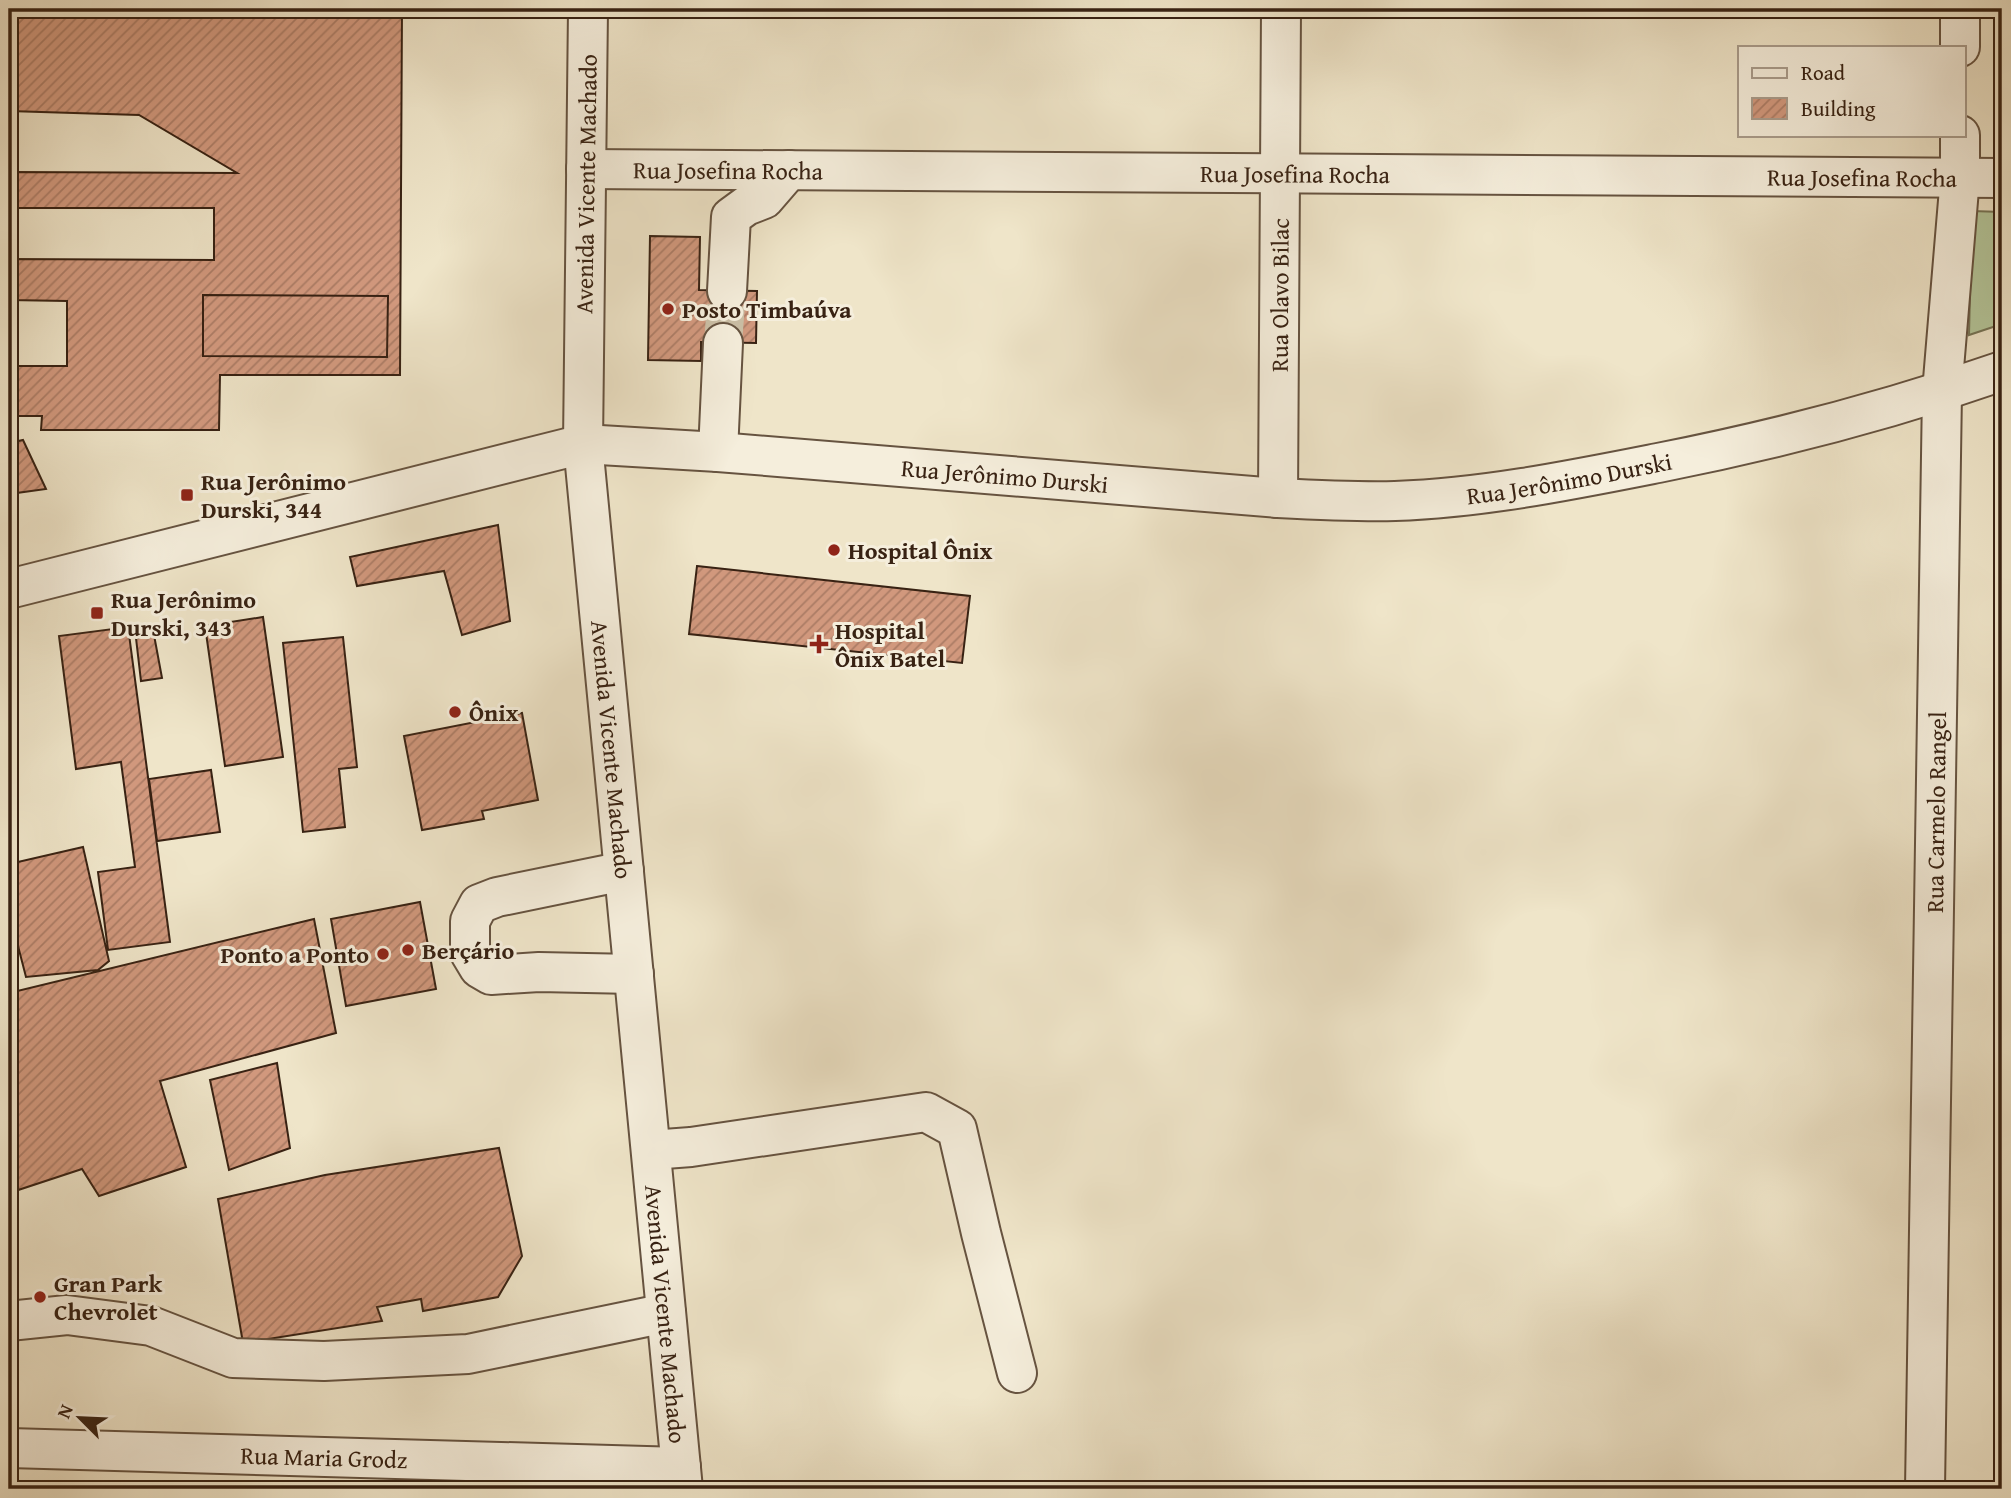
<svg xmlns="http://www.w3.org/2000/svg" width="2011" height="1498" viewBox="0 0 2011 1498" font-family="'Gentium Book Plus',serif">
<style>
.green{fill:#b4c69a;stroke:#767456;stroke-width:2}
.building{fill:url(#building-hatch);stroke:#382213;stroke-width:2}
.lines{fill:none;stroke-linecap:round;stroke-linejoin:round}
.minor-tunnel{stroke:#cabea5;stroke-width:38;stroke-dasharray:38 19;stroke-linecap:butt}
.minor-casing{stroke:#665340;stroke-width:42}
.minor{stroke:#f5eedc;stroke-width:38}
.poi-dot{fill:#8f2418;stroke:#f5eedc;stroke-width:2.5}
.labels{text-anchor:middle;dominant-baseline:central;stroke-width:6;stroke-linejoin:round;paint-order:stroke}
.street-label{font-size:24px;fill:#382213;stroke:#f5eedc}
.poi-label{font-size:24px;font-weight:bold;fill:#382213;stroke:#f5eedc;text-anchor:start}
</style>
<defs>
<pattern id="building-hatch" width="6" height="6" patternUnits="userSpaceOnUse" patternTransform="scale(1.75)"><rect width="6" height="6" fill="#d1987d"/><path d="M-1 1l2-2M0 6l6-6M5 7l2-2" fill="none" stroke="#ab7c65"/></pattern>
</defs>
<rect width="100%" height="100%" fill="#efe5c9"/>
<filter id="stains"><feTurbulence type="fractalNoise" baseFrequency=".00286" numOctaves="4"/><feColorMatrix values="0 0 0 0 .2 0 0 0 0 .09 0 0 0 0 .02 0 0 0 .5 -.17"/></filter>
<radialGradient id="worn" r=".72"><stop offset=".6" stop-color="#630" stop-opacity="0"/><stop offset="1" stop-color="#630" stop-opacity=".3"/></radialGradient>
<path class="green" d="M1972,211L2002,212V324L1969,335Z"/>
<path class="building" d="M9,9H402L400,375H220L219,430H41L42,416H9V366H67V301L9,300V259L214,260V208H13V172L237,173L139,115L9,111Z
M650,236L700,237L699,290L757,291L756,343L701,342V361L648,360Z
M203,295L388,296L387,357L203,356Z
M23,440L46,489L9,494V443Z
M498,525L510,621L462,635L444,571L357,586L350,557Z
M697,566L970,596L962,663L689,634Z
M263,617L283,757L225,766L205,626Z
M128,627L170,942L108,950L98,872L135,867L121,762L76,769L59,636Z
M154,635L162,678L141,681L136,638Z
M343,637L357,767L339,769L345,827L303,832L283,643Z
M522,713L538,800L482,811L484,819L422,830L404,736Z
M211,770L220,832L157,841L149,779Z
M83,847L109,961L98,970L26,977L9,911V864Z
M420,902L436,989L346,1006L331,919Z
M314,919L336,1033L160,1081L186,1167L99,1196L82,1169L9,1193V993Z
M277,1063L290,1148L229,1170L210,1080Z
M499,1148L522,1256L498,1297L423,1311L421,1299L377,1307L382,1321L243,1343L218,1199L325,1175Z"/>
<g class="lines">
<path class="minor-tunnel" d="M723,343L727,291"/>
<g class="minor-casing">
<g id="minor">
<path id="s1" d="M588,9L583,444L683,1489"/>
<path d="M1960,9V47"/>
<path id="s2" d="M586,169L2002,178"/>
<path d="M727,291L731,217L746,206L764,199L789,170"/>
<path d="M718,452L723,343"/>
<path id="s3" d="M1278,498L1281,9"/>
<path id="s4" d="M9,589L583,444L718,452L1278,498C1317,500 1356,502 1395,501C1483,498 1572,480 1658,463C1775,440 1890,410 2002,371"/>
<path d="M624,871L497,897L479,904L470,921V953L479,968L491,975L539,972L634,974"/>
<path d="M651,1150L691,1147L926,1112L957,1129L981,1233L1017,1373"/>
<path d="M9,1321L67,1315L151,1326L233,1358L324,1361L468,1354L666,1313"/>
<path id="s5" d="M9,1448L681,1467"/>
<path id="s6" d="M1925,1489L1942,392L1960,177V135"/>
</g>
</g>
<use href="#minor" class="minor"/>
</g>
<g class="poi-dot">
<circle cx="668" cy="309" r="7"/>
<rect x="180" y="488" width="14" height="14" rx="3.5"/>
<circle cx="834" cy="550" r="7"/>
<rect x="90" y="606" width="14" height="14" rx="3.5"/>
<path d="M815.5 633.5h7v7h7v7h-7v7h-7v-7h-7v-7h7z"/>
<circle cx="455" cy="712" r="7"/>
<circle cx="408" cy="950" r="7"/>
<circle cx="383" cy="954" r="7"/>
<circle cx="40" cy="1297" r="7"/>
</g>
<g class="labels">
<g class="street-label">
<text stroke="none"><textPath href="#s2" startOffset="142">Rua Josefina Rocha</textPath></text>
<text stroke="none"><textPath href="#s2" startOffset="709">Rua Josefina Rocha</textPath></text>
<text stroke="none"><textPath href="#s2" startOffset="1276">Rua Josefina Rocha</textPath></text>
<text transform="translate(586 184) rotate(-89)">Avenida Vicente Machado</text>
<text stroke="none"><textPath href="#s3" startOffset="203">Rua Olavo Bilac</textPath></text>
<text stroke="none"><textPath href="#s4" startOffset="1015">Rua Jerônimo Durski</textPath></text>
<text stroke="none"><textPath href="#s4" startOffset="1582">Rua Jerônimo Durski</textPath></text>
<text stroke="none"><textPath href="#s1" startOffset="742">Avenida Vicente Machado</textPath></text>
<text stroke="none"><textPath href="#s6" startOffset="677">Rua Carmelo Rangel</textPath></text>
<text stroke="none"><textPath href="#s1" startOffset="1309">Avenida Vicente Machado</textPath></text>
<text stroke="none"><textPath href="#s5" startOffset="315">Rua Maria Grodz</textPath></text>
</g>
<g class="poi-label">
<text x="682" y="309">Posto Timbaúva</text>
<text x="201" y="481">Rua Jerônimo<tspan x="201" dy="28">Durski, 344</tspan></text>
<text x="848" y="550">Hospital Ônix</text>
<text x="111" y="599">Rua Jerônimo<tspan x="111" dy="28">Durski, 343</tspan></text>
<text x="835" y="630">Hospital<tspan x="835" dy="28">Ônix Batel</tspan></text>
<text x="469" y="712">Ônix</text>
<text x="422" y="950">Berçário</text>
<text x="369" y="954" text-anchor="end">Ponto a Ponto</text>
<text x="54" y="1283">Gran Park<tspan x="54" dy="28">Chevrolet</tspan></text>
</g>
</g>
<rect width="2011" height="1498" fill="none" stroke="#efe5c9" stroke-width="35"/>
<rect x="10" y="10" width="1990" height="1477" fill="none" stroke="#382213" stroke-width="3.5"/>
<rect x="18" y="18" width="1976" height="1463" fill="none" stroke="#382213" stroke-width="2"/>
<rect x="1738" y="46" width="228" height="91" fill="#f5eedc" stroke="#a99c8c" stroke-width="2"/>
<rect x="1752" y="68" width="35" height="10" fill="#f5eedc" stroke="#a99c8c" stroke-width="2"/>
<text x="1801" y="80" font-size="21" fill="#382213">Road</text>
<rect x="1752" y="98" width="35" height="21" fill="url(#building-hatch)" stroke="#a99c8c" stroke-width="2"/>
<text x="1801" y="116" font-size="21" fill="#382213">Building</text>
<g transform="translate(80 1418) rotate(294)" stroke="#f5eedc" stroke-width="5" paint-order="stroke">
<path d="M0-5L12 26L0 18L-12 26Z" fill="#382213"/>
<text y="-10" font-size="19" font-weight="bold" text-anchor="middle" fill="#382213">N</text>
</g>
<rect width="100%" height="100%" filter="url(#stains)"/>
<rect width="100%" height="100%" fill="url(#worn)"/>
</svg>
